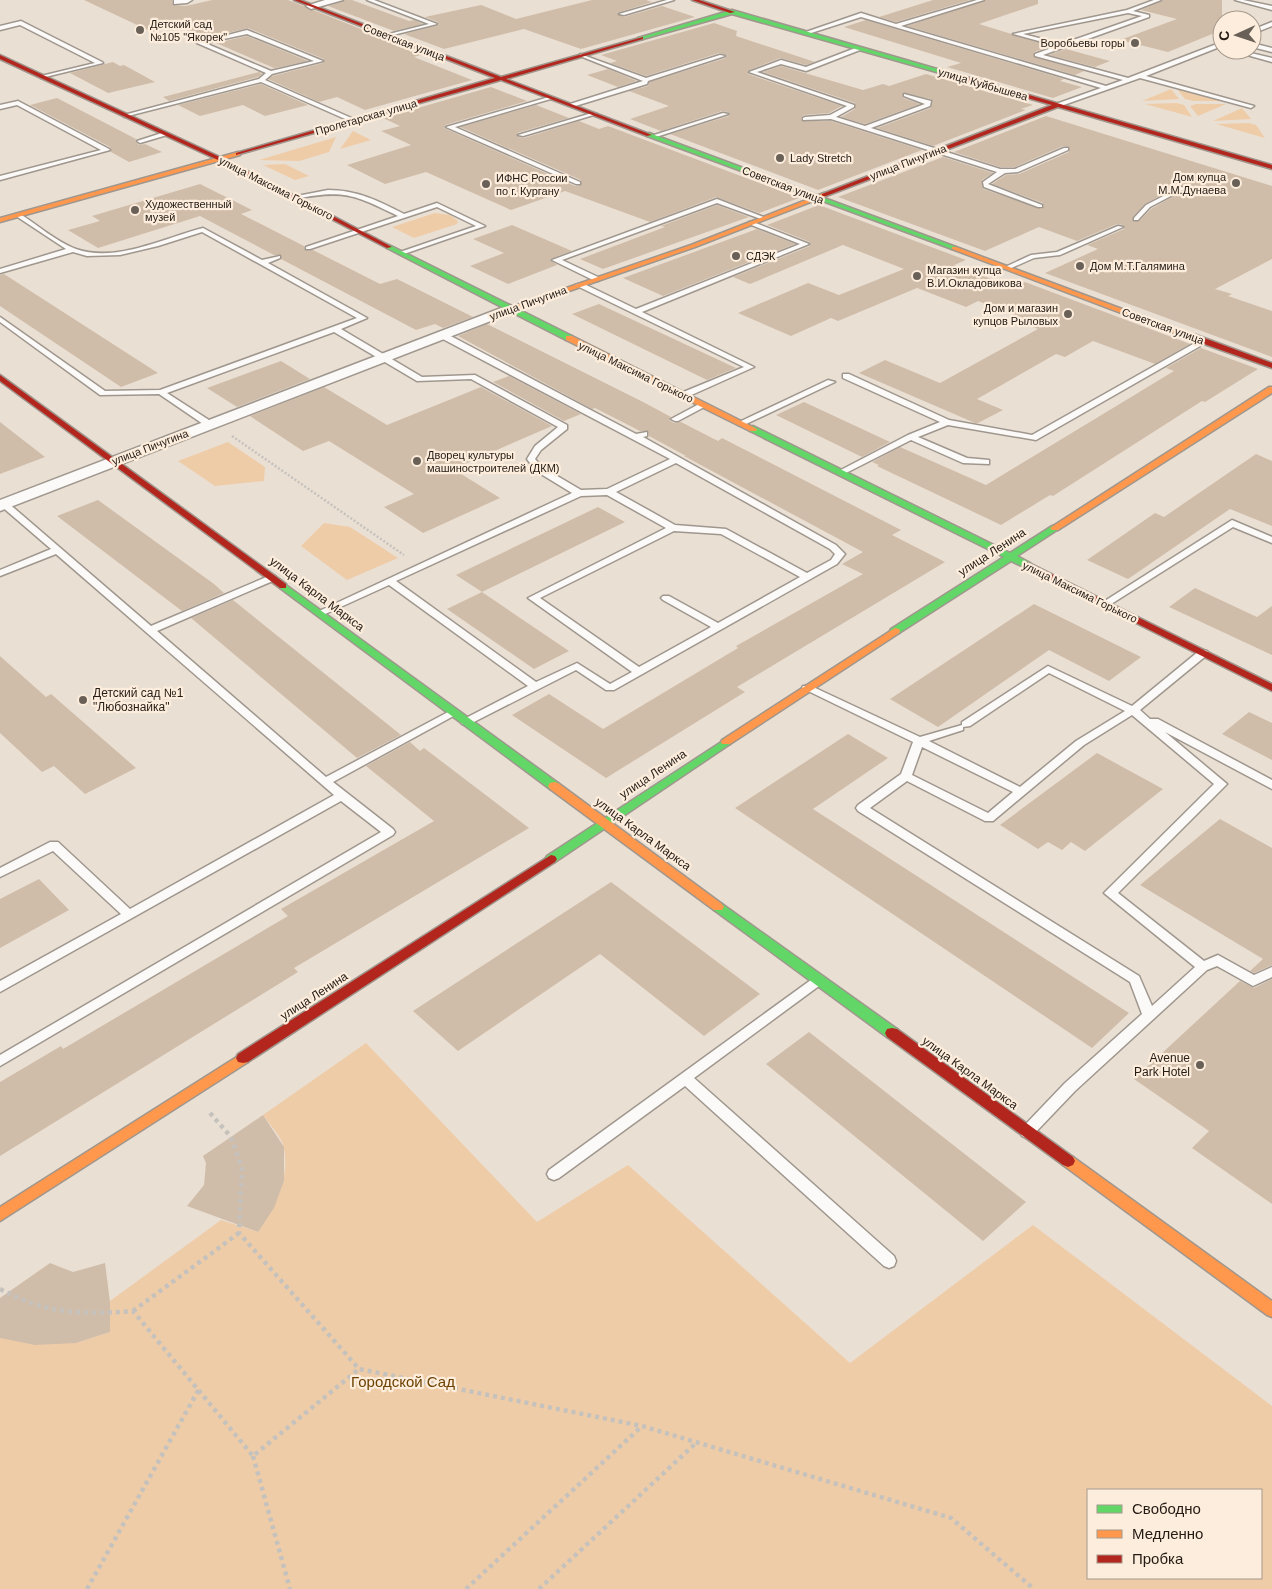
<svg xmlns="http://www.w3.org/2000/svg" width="1272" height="1589" viewBox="0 0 1272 1589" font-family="Arial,sans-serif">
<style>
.green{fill:#efcca8;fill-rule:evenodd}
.building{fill:#d0bda9;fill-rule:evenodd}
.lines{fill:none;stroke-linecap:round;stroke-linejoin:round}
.lane-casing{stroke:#9f978e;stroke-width:3}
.street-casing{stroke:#9f978e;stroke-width:3}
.fast-casing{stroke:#9f978e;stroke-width:3}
.slow-casing{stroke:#9f978e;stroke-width:3}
.jam-casing{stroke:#9f978e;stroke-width:3}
.path-far1{stroke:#c5c2bd;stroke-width:2.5;stroke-dasharray:2 2;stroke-linecap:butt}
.path{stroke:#c5c2bd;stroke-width:4.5;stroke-dasharray:4 4;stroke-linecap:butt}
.lane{fill:#fcfaf8;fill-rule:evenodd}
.street{fill:#fcfaf8;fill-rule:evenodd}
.fast{fill:#63d668;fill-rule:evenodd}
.slow{fill:#ff974d;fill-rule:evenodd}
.jam{fill:#b3261e;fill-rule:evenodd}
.poi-dot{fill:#696057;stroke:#fdeddc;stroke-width:2}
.labels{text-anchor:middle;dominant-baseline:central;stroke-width:4.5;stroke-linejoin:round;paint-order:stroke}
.far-poi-label{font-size:11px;fill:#231b14;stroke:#fdeddc;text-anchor:start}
.far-street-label{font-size:11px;fill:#231b14;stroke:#fdeddc}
.street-label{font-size:12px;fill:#231b14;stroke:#fdeddc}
.poi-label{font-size:12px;fill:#231b14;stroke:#fdeddc;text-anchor:start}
.near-park-label{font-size:15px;fill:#6d4102;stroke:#fdeddc}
</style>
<rect width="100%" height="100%" fill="#eadfd3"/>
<path class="green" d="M1171,89L1179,99L1142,101Z
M1177,89L1224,101H1194L1185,99Z
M1177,103L1184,105L1192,117L1145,104Z
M1196,104H1226L1198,116L1190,106Z
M1242,108L1251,119L1213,121Z
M1249,123L1256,125L1265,138L1216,124Z
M353,131L371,140L340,149Z
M336,137L329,152L299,161L259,160Z
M285,164L309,176L295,180L263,165Z
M435,213L450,215L458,221L457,224L414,238L392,227Z
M228,442L265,467L264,481L215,486L178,461Z
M324,523L350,527L398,558L347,580L301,546Z
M366,1043L537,1222L628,1165L850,1363L1033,1225L1272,1406V1589H0V1338L76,1343L110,1332V1301L221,1220L258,1232C275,1206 290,1179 284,1148C282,1137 269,1124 263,1115ZM1088,1490H1261V1578H1088Z"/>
<path class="building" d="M84,0H172L173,5L186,6L212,0H288L424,54L414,57L472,80L365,110L337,97L319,102L268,79L273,76L323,63L324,59L248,28L207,38L178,26L152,32Z
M345,0H352L409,21L414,20L423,24L394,31L328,6Z
M592,0H646L652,2L617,13L624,17L662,6L695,17L581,49L524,29L444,49L404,34L439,25L438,22L425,17L481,5L516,19Z
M933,0H970L896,22L879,17Z
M986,0H1038V4L979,24L1051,46L1034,52V57L1084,71L1075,75L907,26Z
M1163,0H1222V30L1168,52L1120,40L1177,19L1141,10Z
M866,20L1064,79L1060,81L1082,87L1053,98L947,67L961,63L844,27Z
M714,23L737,31L736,36L815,62L806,65L780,58L747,71L748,74L842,106L829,113L804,115L801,118L802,121H831L922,150L818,190L670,134L729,116L728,112L722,111L661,131L630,119L669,106L629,91L648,86L649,82L726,58L727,55L719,53L646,76L610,63L617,61L601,55Z
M247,36L308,61L271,69L274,68L216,43Z
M1066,49L1110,61L1095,67L1049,55Z
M113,62L120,66L124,65L155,82L108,93L70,73Z
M781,66L863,90L883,84L889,86L926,74L1033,105L1021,109L1026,110L933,146L877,128L931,108V99L903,93V98L920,104L865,124L841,117L855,109V103L763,72Z
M608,69L637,81L618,87L587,75Z
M259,72L262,74L258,77L169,101L163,97Z
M261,84L308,105L265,116L243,105L200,116L178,105Z
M491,87L527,101L445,125L444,128L575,186L581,185V180L460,127L536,105L569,118L517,133L518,137L524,138L579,121L599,129L608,126L799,198L759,213L716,197L650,222L565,191L511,210L426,172L385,184L347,165L411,145L381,131L400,126L383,118Z
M57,98L136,139L135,141L139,145L145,144L162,152L129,162L111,152L110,147L30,105Z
M1046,116L1272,186V259L1215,289L1232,294L1228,296L1272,311V357L1045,273L1098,249L1087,245L1124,229L1123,225L1117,224L1077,241L1039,227L985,251L838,197L943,157L993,173L982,180L983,189L1042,209L1043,203L992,184L1006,175L1019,174L1069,152V147L1063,146L1015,167H1000L954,152ZM1180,185L1188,188L1151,209L1139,221H1133V217L1145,204Z
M200,184L252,210L241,214L304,246L305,250H313L380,284L397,279L473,317L443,328L435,324L416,330L281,259V255H274L200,216L98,248L68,230L100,221L92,216Z
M717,205L749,217L603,269L580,259L665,227L661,226Z
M819,205L966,260L954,265L1013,287L1025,282L1190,344L1155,364L1093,341L1065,357L1056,354L977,399L1003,410L978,423H975L859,373L885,360L940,383L1038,329L1028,325L1032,322L978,301L966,307L917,288L838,321L831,318L791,336L738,313L808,283L839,295L904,269L843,245L750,284L733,277L810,246V242L767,225Z
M512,225L572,251L550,259L557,265L508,284L470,266L504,253L473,239Z
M757,229L795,244L663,296L623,278Z
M4,274L158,373L121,387L0,306V275Z
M599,304L736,368L707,380L572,314Z
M487,324L645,403L671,417L669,420L674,423L681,422L718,441L722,438L901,530L892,535L945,562L737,687L745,692L606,778L512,715L549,694L603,729L738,648L736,646L863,574L842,564L863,552L684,456H686L649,436L648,431H640L595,408L592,409L458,336Z
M1201,348L1258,369L1205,402L1202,401L1053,496L1050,495L1001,525L877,466L879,465L872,462L900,447L986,485L1174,371L1166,368Z
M281,361L310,379L237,407L207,388Z
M509,376L581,414L564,421L493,382Z
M324,387L387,425L481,387L552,426L453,469L500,498L423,533L384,507L414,494L329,441L303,451L250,416Z
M804,402L890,442L862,457L776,415Z
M0,422L45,457L0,474Z
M1256,454L1272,461V526L1230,509L1128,579L1087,560L1155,513L1164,517Z
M98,500L214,584L224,593L182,611L57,516Z
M598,507L625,522L482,592L456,575Z
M1195,588L1257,617L1272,606V655L1169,607Z
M482,592L569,651L534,669L447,609Z
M233,600L401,735L357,758L191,618Z
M1034,604L1141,657L1109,681L1049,650L938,727L890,699Z
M0,656L46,697L51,694L136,768L85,794L54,766L42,772L0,733Z
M1249,712L1272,723V760L1222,734Z
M848,734L888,758L813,809L1129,1013L1092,1048L735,808Z
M410,742L420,751L424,748L529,828L294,968L298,972L0,1156V1082L61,1046L63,1049L288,916L281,909L434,821L366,766Z
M1097,753L1163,789L1085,851L1071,842L1062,850L1048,842L1038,849L1000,825Z
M1220,819L1272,848V965L1254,973L1250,971L1263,959L1140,885Z
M39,879L69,910L0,948V899Z
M611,882L760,994L704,1036L600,954L458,1051L413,1011Z
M1272,979V1204L1192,1148L1209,1131L1134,1079L1240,981L1254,988Z
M809,1032L1026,1202L983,1241L766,1064Z
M263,1115L284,1147V1181L274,1208L258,1232L187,1206L204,1185L206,1163L203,1156Z
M50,1263L73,1272L105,1263L110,1302V1332L76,1343L35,1345L0,1338V1298Z"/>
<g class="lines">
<g class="lane-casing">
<path id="lane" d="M367,0H374L437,24L385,37V35L429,24Z
M667,0H674L624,15L619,14Z
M977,0H984L901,26L1106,86L1123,80L1035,56V54L1057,46L1013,34L1127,10L1154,0H1161L1133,11L1149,15V17L1043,55L1128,78L1222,42V46L1146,76L1254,106L1251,108L1140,78L1058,107L1056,104L1101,88L861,17L808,34L803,33L861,13L896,24ZM1128,13L1142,16L1062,44L1023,34Z
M1235,0H1243L1272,6V10Z
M21,21L102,62L103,63L41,78V76L95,63L20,25L0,30V26Z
M1272,22V26L1252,34V30Z
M247,30L323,61L272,74L265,80L356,120V122H352L261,82L124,117V115L259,79L266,73L197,43ZM247,34L314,61L271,71L205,43Z
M1252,43L1272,48V52L1252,47Z
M858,47L860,50L806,71L781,64L757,72L854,105V107L836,117L865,126L925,104L904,96V94L931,101L930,106L871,128L1000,169H1015L1064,148H1068V150L1018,172L1005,173L988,184L1042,205V207H1038L984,187L983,182L997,172L831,119L803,120V118L805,117L830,115L847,106L749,72L781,60L806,67Z
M1229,50H1238L1272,58V62Z
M580,54L646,78L720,55L725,56L648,81L647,84L572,107L570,104L643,81L580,56Z
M549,97L554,98L455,127L580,182V184H576L446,127Z
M18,101L109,149L110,150L0,180V176L101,150L17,105L0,109V105Z
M592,113L597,114L523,136L518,135Z
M723,113L728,114L656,137L651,136Z
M165,132L167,133V135L140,143L137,141Z
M1181,187L1186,188L1150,207L1138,220H1134V218L1146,205Z
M328,190C357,190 379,201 404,214L437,203L485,226L404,254H400V252L476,226L437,207L310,249H306V247L398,216C355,195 344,189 295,199L292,197Z
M717,199L766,218L761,219L717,203L562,260L598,277V281H595L552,260Z
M16,214H20C38,225 55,241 76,249C116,263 164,238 203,228L262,260L280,256V258L268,263L367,318L341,329L422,377L475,375L567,425V429L541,450L535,459L542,467L581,490L607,489L670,459L439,337V333H445L636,434L647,432V436L643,437L836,545L845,554L837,564L614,690H606L576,670L470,724H462L461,722L462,720L528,686L389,585L323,615H317L315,613L572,493L536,471L527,459L535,446L558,427L471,379L417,381L334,332L167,393L212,422V426H206L159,394L100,395L0,322V317L105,391L160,390L357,318L202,232L158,246L120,255L87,256L73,252L0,273V269L66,249L16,216ZM676,463L830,549L835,554L831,560L807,573L726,529L675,525L616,492ZM607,495L666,528L528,598L632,672L610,684L577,663L536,682L396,581L581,496ZM674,531L721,534L800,577L718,623L669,596H663L661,598L663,600L711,627L639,667L540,598Z
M749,222H753L809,244L642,312L754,367L687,397H681V393L744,367L575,285L582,283L636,309L800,244L749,224Z
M1118,226L1123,227L1060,255L1034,258L1009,269L1003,268L1031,255L1057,252Z
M1202,339L1209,341L1036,440L948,425L918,437L967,458L989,460V464L963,463L911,440L844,474H838L837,472L908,435L940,422L843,378V374H849L949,420L1032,435Z
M828,380L835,382L744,425H738L737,423Z
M701,403L708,405L678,421H675L671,419Z
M4,501L7,502L151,626L269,576H275V580L157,631L326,777L450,711L454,710L459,713L333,782L393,829L395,832L393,835L0,1066V1055L381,832L341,801L0,992V981L121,914L53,851L0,877V868L50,842H58L130,909L334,795L56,554L0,576V570L51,549L1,506L0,503Z
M1232,520L1272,537V543L1233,527L1108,606L1105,607L1100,604Z
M1203,650L1207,651L1208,653L1207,655L1140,710L1150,719H1158L1272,780V789L1165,732L1227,784L1118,893L1204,961L1218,955L1254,975L1272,967V977L1253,986L1217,966L1207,970L1075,1091L1032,1136L1027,1138L1022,1136L1020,1132L1022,1128L1065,1083L1142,1014L1130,982L858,811L856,808L858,805L901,774L913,742L802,688L803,686H811L920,737L962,725V722L1048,666L1132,706L1199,651ZM1049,673L1125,711L1076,741L1020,787L929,741L963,730V727L970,726ZM1132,715L1214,784L1104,893L1195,967L1152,1006L1139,976L870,808L907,781L985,821H993L1084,745ZM922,747L1013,792L988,813L912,775Z
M819,975L823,977L825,980L823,983L694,1078L894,1256L896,1261L894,1266L889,1268L884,1266L685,1086L559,1178L554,1180L549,1178L547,1174L549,1170L815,977Z"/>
</g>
<g class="street-casing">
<path id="street" d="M174,0H192L187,3L174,4Z
M325,0H343L311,9L306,6Z
M509,305L514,306L516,309L514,312L0,511V500Z"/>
</g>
<g class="fast-casing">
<path id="fast" d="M732,10L944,71L945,72L940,73L732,14L643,39L638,38Z
M649,133L956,247L957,248L952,249L647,136L646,135Z
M389,245L572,336L573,338L566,340L387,248L386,247Z
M753,426L1010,553L1052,526H1058L1060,528L1017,556L1030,563V567H1024L1011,561L899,633H891L890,631L891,629L1004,557L750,431L749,429Z
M283,583L558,783L560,786L558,789H550L280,588L278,586Z
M726,739L730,740L731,742L730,744L555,862H547L545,859L547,856Z
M718,903L722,904L897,1029L899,1033L897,1037L892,1038L887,1037L714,910L712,907L714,904Z"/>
</g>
<g class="slow-casing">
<path id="slow" d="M238,152L240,153V155L0,222V218Z
M824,193L826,194V196L695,247L512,311L505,309L691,245Z
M952,247H956L1197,337L1190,339L952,249Z
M566,336H572L757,429L756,431H750L566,340Z
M1269,387H1272V393L1058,530H1052L1050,528Z
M895,628L899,629L900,631L899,633L730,744H722L721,742L722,740Z
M554,782L558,783L722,904L724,907L722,910H714L550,789L548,786L550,783Z
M243,1053L248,1054L250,1058L248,1062L0,1221V1207Z
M1068,1155L1073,1157L1272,1301V1317L1267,1315L1063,1165L1061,1161L1063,1157Z"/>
</g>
<g class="jam-casing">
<path id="jam" d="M294,0H300L501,77L643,37V39L506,79L652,135L647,136L501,80L236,155V153L495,78Z
M692,0H699L735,12L730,13Z
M0,55L222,158L392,247L387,248L218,160L0,59Z
M942,70L1272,165V169L1058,107L826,196H822V194L1052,105L940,73Z
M1190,335H1196L1272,363V368L1190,339Z
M0,375L286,584V588H280L0,381Z
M1027,562L1272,684V691L1024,567V563Z
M551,855L555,856L557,859L555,862L248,1062L243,1063L238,1062L236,1058L238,1054Z
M892,1028L897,1029L1073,1157L1075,1161L1073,1165L1068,1167L1063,1165L887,1037L885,1033L887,1029Z"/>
</g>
<path class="path-far1" d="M232,436L404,555"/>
<path class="path" d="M210,1113L231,1137L242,1168L239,1233L359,1369L642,1426L951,1518L1034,1589
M0,1289C46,1314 82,1315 133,1311L253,1456L359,1369
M133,1311L239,1233
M253,1456L290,1589
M87,1589L199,1389
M466,1589L642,1426
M539,1589L697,1442"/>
<use href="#lane" class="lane"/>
<use href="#street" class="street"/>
<use href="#fast" class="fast"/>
<use href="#slow" class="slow"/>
<use href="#jam" class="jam"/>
</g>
<g class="poi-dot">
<circle cx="140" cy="30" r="5"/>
<circle cx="1135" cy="43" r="5"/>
<circle cx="780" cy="158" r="5"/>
<circle cx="1236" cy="183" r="5"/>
<circle cx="486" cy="184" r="5"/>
<circle cx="135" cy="210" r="5"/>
<circle cx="736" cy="256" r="5"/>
<circle cx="1080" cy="266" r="5"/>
<circle cx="917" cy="276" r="5"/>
<circle cx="1068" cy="314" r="5"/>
<circle cx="417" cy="461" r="5"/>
<circle cx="83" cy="700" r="5"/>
<circle cx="1200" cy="1065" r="5"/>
</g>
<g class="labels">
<g class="far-poi-label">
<text x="150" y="24">Детский сад<tspan x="150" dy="13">№105 "Якорек"</tspan></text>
<text x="1125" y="43" text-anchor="end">Воробьевы горы</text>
<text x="790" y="158">Lady Stretch</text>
<text x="1226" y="177" text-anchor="end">Дом купца<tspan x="1226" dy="13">М.М.Дунаева</tspan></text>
<text x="496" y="178">ИФНС России<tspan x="496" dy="13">по г. Кургану</tspan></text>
<text x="145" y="204">Художественный<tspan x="145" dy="13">музей</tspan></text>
<text x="746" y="256">СДЭК</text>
<text x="1090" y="266">Дом М.Т.Галямина</text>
<text x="927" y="270">Магазин купца<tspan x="927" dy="13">В.И.Окладовикова</tspan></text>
<text x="1058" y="308" text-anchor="end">Дом и магазин<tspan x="1058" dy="13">купцов Рыловых</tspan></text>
<text x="427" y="455">Дворец культуры<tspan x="427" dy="13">машиностроителей (ДКМ)</tspan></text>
</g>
<g class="far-street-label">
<text transform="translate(404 42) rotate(21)">Советская улица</text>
<text transform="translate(983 84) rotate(16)">улица Куйбышева</text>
<text transform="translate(366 117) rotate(-16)">Пролетарская улица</text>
<text transform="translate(908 162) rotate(-21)">улица Пичугина</text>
<text transform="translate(783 185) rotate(21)">Советская улица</text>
<text transform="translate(276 188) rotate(27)">улица Максима Горького</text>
<text transform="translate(528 303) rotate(-20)">улица Пичугина</text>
<text transform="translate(1163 326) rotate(20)">Советская улица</text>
<text transform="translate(636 372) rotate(26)">улица Максима Горького</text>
<text transform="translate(150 447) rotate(-21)">улица Пичугина</text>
<text transform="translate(1080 592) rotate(26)">улица Максима Горького</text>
</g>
<g class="street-label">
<text transform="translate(992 552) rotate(-33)">улица Ленина</text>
<text transform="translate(317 594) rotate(37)">улица Карла Маркса</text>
<text transform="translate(653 774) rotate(-34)">улица Ленина</text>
<text transform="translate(643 834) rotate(36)">улица Карла Маркса</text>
<text transform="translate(314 996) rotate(-33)">улица Ленина</text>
<text transform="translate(970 1073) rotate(36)">улица Карла Маркса</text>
</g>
<g class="poi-label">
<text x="93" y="693">Детский cад №1<tspan x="93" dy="14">"Любознайка"</tspan></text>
<text x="1190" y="1058" text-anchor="end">Avenue<tspan x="1190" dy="14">Park Hotel</tspan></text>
</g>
<g class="near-park-label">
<text x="403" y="1381">Городской Сад</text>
</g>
</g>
<rect x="1087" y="1489" width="175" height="90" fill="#fdeddc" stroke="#a6998c"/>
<rect x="1097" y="1505" width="25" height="8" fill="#63d668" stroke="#a6998c"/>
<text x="1132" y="1514" font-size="15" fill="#231b14">Свободно</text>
<rect x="1097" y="1530" width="25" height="8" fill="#ff974d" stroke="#a6998c"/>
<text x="1132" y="1539" font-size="15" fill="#231b14">Медленно</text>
<rect x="1097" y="1555" width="25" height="8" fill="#b3261e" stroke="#a6998c"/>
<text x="1132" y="1564" font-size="15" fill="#231b14">Пробка</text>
<g transform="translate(1237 35) rotate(267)"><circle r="24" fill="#fdeddc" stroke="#a6998c"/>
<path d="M0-4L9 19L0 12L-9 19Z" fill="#696057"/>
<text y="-8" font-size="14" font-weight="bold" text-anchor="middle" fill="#231b14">С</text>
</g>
</svg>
